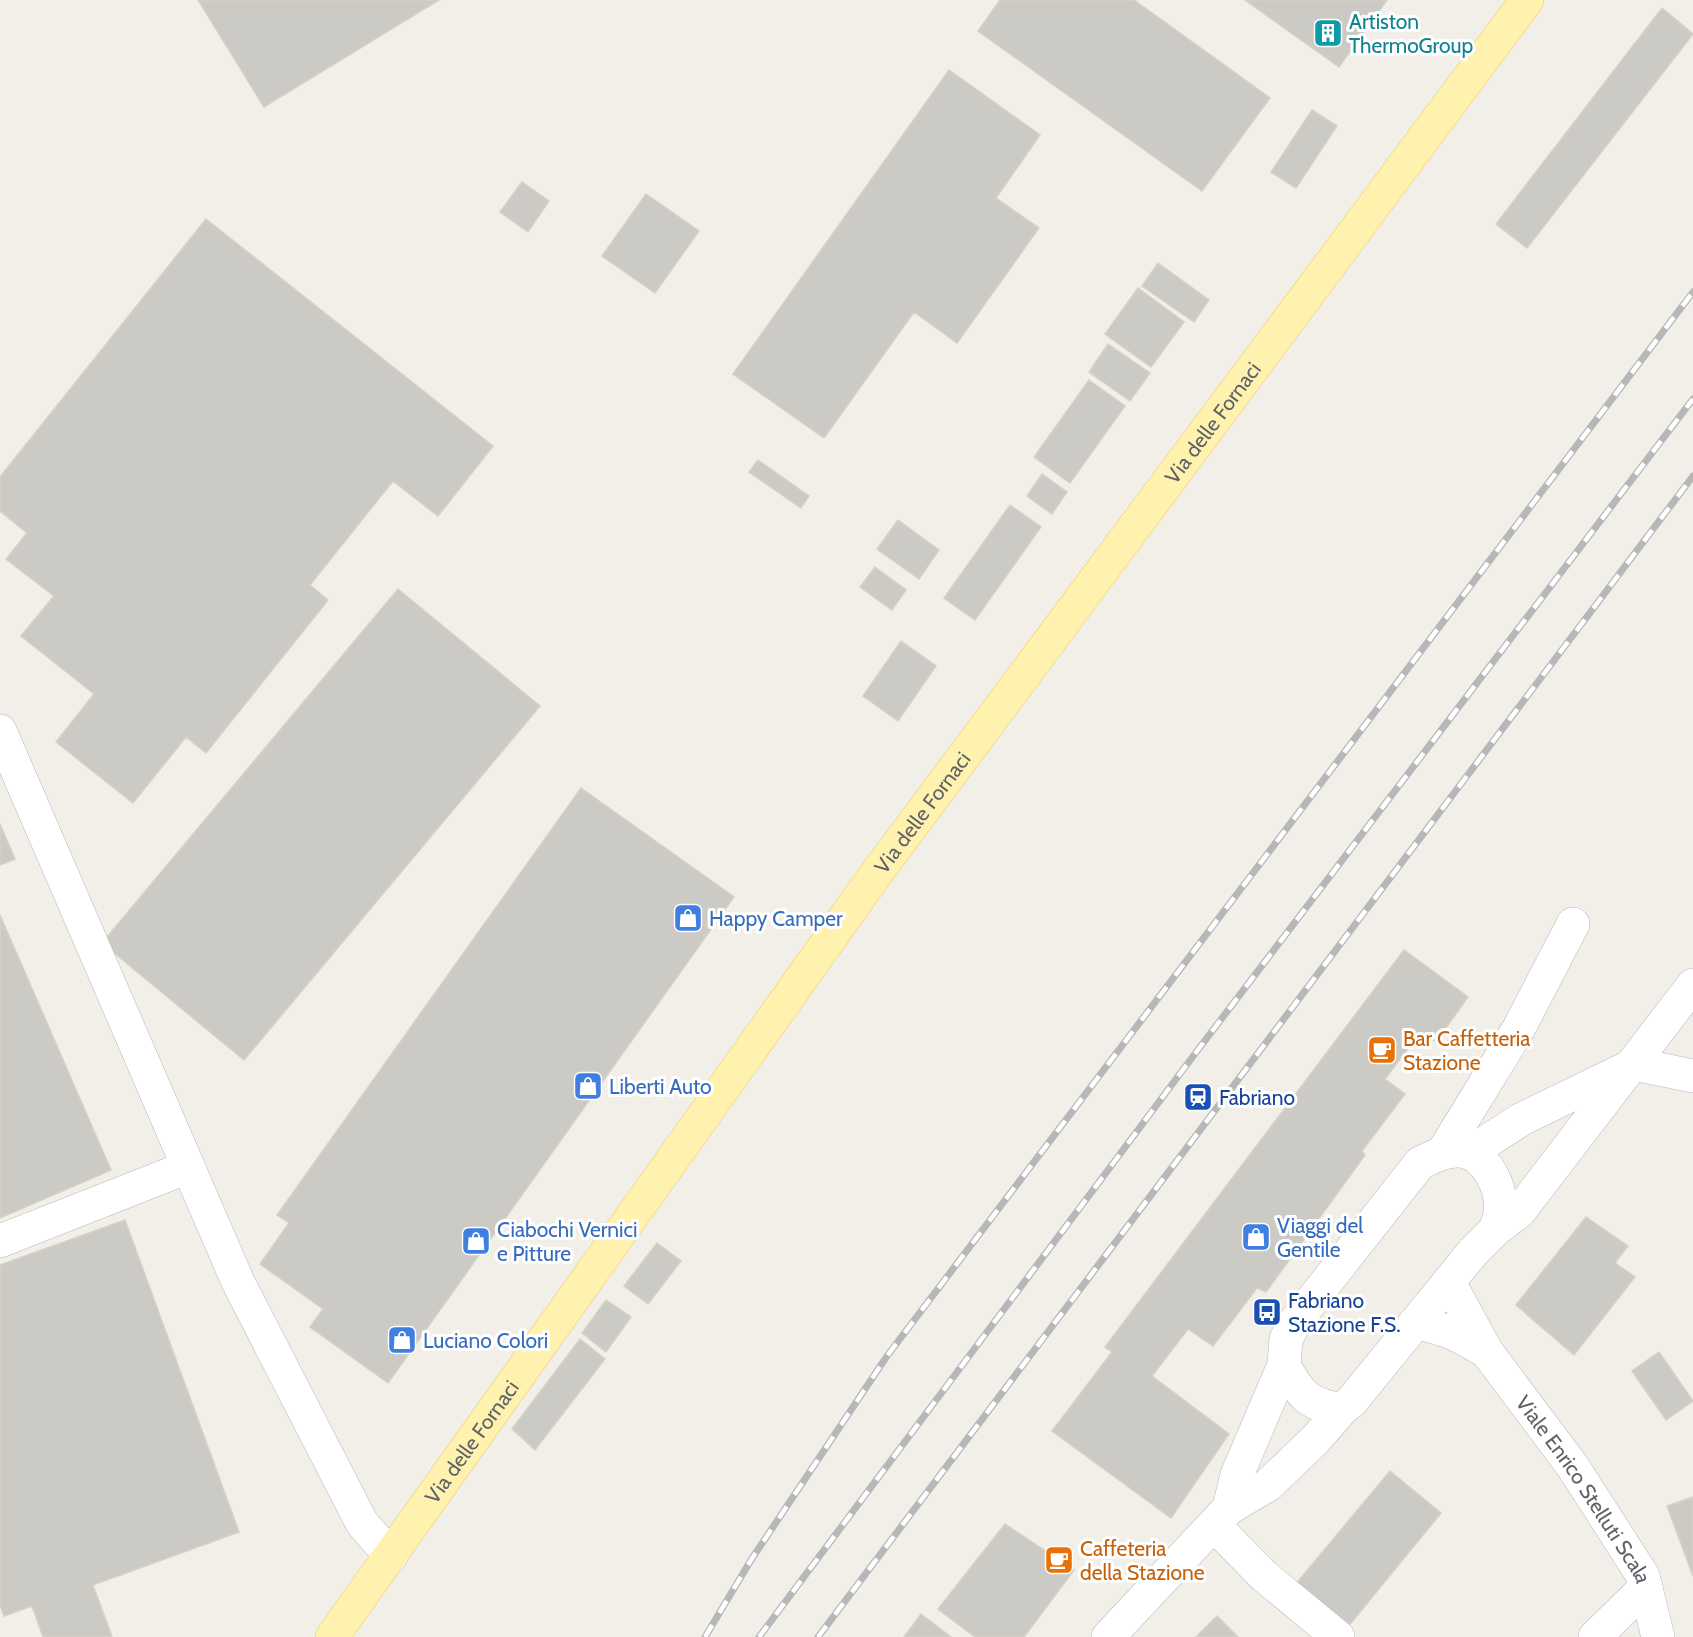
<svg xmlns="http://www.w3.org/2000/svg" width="1693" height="1637" viewBox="0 0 1693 1637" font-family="Cabin,sans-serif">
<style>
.building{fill:#cccac5;stroke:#d6d1c6;stroke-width:1.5}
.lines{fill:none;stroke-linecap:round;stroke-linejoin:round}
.minor-casing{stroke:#b5b8bc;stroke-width:34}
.major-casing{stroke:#f2c960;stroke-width:34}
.minor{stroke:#fff;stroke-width:33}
.major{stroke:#fff2af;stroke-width:33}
.rail-casing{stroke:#b6b7b8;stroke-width:7}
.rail{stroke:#fff;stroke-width:4.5;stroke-dasharray:14;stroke-linecap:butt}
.labels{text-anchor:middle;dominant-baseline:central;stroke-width:6;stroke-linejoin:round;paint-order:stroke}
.culture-label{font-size:21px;fill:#0d838f;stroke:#fff;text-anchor:start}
.street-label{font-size:21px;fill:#5f6368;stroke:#fff}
.shop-label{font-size:21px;fill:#366cbe;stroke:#fff;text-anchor:start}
.food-label{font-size:21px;fill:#c56008;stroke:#fff;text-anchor:start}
.transit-label{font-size:21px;fill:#164399;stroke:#fff;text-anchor:start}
</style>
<rect width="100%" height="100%" fill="#f1efe8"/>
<path class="building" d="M198,0H439L264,107Z
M1000,0H1134L1270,98L1202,191L978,31Z
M1245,0H1387L1339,67Z
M1662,8L1693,34L1527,248L1496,224Z
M949,70L1040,135L996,198L1039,228L957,343L914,312L824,438L733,374Z
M1312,110L1337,126L1296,188L1271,172Z
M522,182L549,201L528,232L500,212Z
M646,194L699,231L655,293L602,256Z
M206,219L493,446L438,516L393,481L310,585L328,600L206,753L186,737L133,803L56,742L94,694L21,636L54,596L6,559L27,533L0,511V477Z
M1158,263L1209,300L1194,322L1142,286Z
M1138,288L1184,322L1151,367L1105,334Z
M1108,344L1150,373L1130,401L1089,372Z
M1089,380L1125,406L1070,483L1034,457Z
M758,460L809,496L801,508L749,472Z
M1042,474L1067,492L1052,514L1027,496Z
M1010,505L1041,527L975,620L944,598Z
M898,520L939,550L919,579L877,549Z
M875,567L906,590L892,610L860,587Z
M398,589L540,706L244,1060L102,943Z
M901,641L936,666L898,721L863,696Z
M581,788L734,897L388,1383L310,1327L323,1309L260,1264L289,1223L277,1215Z
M0,824L15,859L0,865Z
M0,915L111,1170L0,1218Z
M1404,950L1468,997L1436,1042L1421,1031L1385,1079L1405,1094L1362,1151L1365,1155L1266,1292L1257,1288L1213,1346L1188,1329L1152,1376L1229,1434L1171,1518L1052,1431L1112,1352L1105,1347Z
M1586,1217L1628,1246L1615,1263L1635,1277L1574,1355L1516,1305Z
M125,1220L239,1532L93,1585L112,1637H43L32,1606L4,1616L0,1605V1265Z
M657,1243L681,1261L648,1304L624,1286Z
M606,1300L631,1317L606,1352L582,1333Z
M580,1339L605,1359L535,1450L512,1429Z
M1659,1352L1693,1401L1666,1420L1632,1371Z
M1390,1471L1441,1513L1347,1628L1295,1585Z
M1693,1497V1576L1667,1506Z
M1005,1524L1074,1570L1024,1637H975L938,1609Z
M921,1614L951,1637H904Z
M1217,1616L1238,1637H1196Z"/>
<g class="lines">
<g class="minor-casing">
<g id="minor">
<path d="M0,731L238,1282L362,1523L391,1556"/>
<path d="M1634,1064L1693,1076"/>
<path d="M1443,1152L1519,1028L1573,924"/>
<path d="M1469,1153L1522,1119L1627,1068"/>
<path d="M0,1241L188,1167"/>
<path id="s1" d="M1449,1282L1487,1352L1573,1467L1643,1576L1658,1637"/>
<path d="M1415,1323C1446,1328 1460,1336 1487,1352"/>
<path d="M1284,1365C1299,1394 1309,1406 1342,1409L1351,1402L1473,1252L1495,1230L1519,1212L1693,985"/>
<path d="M1229,1508L1237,1475L1284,1365L1286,1339L1295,1322L1420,1163C1433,1157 1445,1150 1460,1151C1486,1153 1503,1188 1500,1212C1500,1218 1497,1224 1495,1230"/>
<path d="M1214,1525L1264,1576L1338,1637"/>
<path d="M1108,1637L1229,1508L1268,1485L1316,1439L1342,1409"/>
<path d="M1595,1637L1646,1587"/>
</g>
</g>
<g class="major-casing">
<g id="major">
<path id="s2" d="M332,1637L876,874L1527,0"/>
</g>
</g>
<use href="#minor" class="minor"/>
<use href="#major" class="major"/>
<g class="rail-casing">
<path id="rail" d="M705,1637L751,1560L887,1356L1693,292
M759,1637L1194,1055L1693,399
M818,1637L1693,476"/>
</g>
<use href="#rail" class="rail"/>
</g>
<defs>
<g id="building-square" transform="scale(1.5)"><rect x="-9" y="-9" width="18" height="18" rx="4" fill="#0f9aa8" stroke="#fff"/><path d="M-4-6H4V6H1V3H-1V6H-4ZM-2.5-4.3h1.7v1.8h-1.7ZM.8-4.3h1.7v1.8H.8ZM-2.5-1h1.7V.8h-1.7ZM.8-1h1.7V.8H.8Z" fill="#fff"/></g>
<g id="shop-square" transform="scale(1.5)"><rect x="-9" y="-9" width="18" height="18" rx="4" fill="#3f7fe0" stroke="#fff"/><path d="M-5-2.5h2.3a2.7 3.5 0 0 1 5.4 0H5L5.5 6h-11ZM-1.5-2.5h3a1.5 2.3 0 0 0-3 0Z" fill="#fff"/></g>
<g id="cafe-square" transform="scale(1.5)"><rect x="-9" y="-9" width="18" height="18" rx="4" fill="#e8710a" stroke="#fff"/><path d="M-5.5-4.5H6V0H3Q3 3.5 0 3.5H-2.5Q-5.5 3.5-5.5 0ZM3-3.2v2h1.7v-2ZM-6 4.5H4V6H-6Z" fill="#fff"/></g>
<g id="station-square" transform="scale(1.5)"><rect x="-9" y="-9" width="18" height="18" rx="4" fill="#1a4fb4" stroke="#fff"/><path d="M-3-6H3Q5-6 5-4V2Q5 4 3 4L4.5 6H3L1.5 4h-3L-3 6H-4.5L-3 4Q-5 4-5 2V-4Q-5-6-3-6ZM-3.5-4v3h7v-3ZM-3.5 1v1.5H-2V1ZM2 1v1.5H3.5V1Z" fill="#fff"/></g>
<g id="bus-square" transform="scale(1.5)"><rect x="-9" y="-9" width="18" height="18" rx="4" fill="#1a4fb4" stroke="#fff"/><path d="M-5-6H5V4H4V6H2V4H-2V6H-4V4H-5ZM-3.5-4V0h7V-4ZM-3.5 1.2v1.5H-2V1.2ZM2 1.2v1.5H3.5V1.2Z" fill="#fff"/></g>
</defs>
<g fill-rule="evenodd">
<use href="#building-square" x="1328" y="33"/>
<use href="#shop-square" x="688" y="918"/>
<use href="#cafe-square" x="1382" y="1050"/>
<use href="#shop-square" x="588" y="1086"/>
<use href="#station-square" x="1198" y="1097"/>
<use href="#shop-square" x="1256" y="1237"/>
<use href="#shop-square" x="476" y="1241"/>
<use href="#bus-square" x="1267" y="1312"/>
<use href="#shop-square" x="402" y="1340"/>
<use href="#cafe-square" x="1059" y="1560"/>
</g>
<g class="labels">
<g class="culture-label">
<text x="1349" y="21">Artiston<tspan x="1349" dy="24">ThermoGroup</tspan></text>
</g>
<g class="street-label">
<text stroke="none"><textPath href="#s2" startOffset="1500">Via delle Fornaci</textPath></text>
<text stroke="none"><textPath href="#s2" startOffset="1014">Via delle Fornaci</textPath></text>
<text stroke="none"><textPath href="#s2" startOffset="240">Via delle Fornaci</textPath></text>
<text stroke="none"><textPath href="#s1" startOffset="248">Viale Enrico Stelluti Scala</textPath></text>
</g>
<g class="shop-label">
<text x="709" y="918">Happy Camper</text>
<text x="609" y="1086">Liberti Auto</text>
<text x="1277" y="1225">Viaggi del<tspan x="1277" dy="24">Gentile</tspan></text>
<text x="497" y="1229">Ciabochi Vernici<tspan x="497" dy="24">e Pitture</tspan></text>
<text x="423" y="1340">Luciano Colori</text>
</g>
<g class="food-label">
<text x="1403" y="1038">Bar Caffetteria<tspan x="1403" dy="24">Stazione</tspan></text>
<text x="1080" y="1548">Caffeteria<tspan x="1080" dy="24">della Stazione</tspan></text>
</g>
<g class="transit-label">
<text x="1219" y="1097">Fabriano</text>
<text x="1288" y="1300">Fabriano<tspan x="1288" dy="24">Stazione F.S.</tspan></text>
</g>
</g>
</svg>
